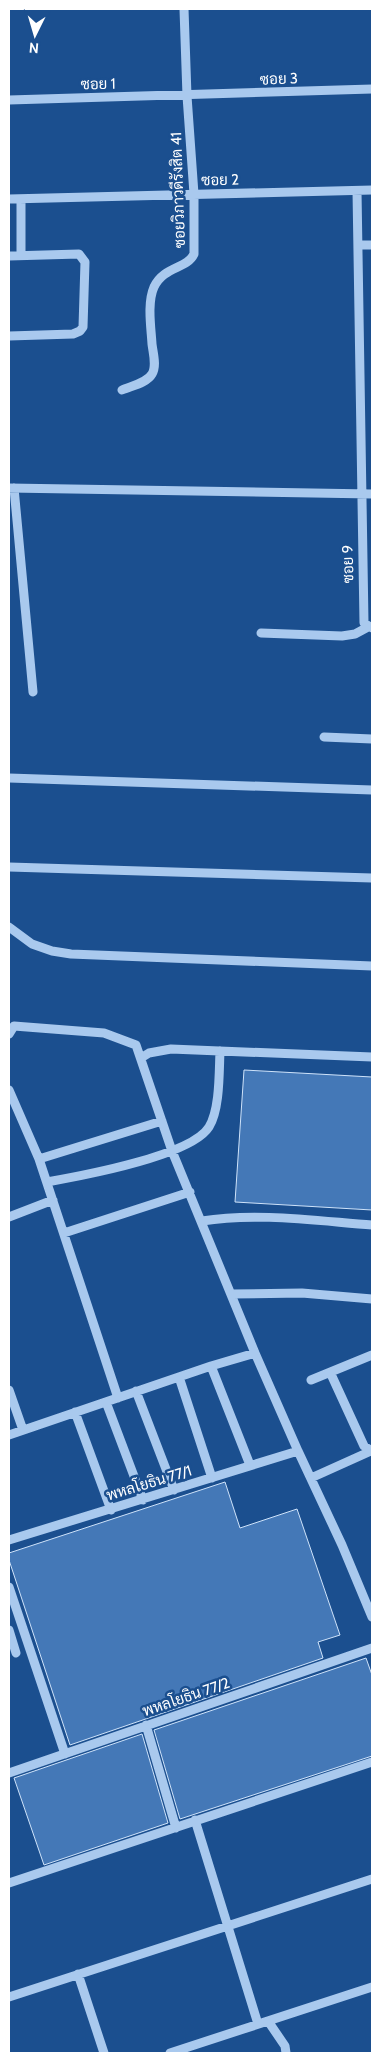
<svg xmlns="http://www.w3.org/2000/svg" width="381" height="2062" viewBox="0 0 381 2062" font-family="Cabin,Sarabun,sans-serif">
<style>
.building{fill:#4478b7;stroke:#cfe3fa}
.lines{fill:none;stroke-linecap:round;stroke-linejoin:round}
.minor{stroke:#a9c9ee;stroke-width:9}
.labels{text-anchor:middle;dominant-baseline:central;stroke-width:5;stroke-linejoin:round;paint-order:stroke}
.street-label{font-size:15px;fill:#fff;stroke:#1b4f8f}
</style>
<rect width="100%" height="100%" fill="#1b4f8f"/>
<path class="building" d="M244,1070L372,1077V1210L235,1202Z
M225,1482L240,1528L297,1509L340,1635L318,1642L323,1658L70,1745L9,1560V1553Z
M366,1658L372,1675V1756L180,1819L154,1730Z
M142,1734L168,1823L44,1865L14,1778Z"/>
<g class="lines">
<path class="minor" d="M9,100L372,89
M357,191L364,623L372,628
M9,199L372,190
M21,199V255
M358,245H372
M9,256L79,254L85,262L83,327L80,331L73,334L9,336
M122,390C131,386 147,383 152,374C157,366 153,353 152,344C151,327 147,303 154,287C164,266 187,269 194,254V194L187,96L184,9
M9,488L372,494
M14,488L33,692
M261,633L342,636L355,634L368,627
M324,737L372,739
M9,778L372,790
M9,867L372,878
M9,927L32,944L52,951L71,954L372,966
M9,1034L14,1026L104,1033L136,1045L172,1151L255,1353L298,1451L342,1545L372,1617
M141,1058L149,1053L171,1049L372,1057
M9,1090L39,1159L118,1398
M39,1159L162,1121
M47,1182C81,1176 191,1156 209,1127C220,1109 219,1073 220,1051
M9,1217L53,1200
M202,1221C255,1212 318,1221 372,1225
M64,1233L190,1192
M231,1294L302,1293L372,1299
M211,1366L250,1465
M330,1372L364,1446L372,1451
M179,1377L212,1478
M311,1380L372,1355
M9,1390L23,1430
M136,1391L174,1490
M106,1402L143,1500
M75,1412L111,1510
M9,1435L211,1366L255,1353
M311,1478L371,1451
M9,1540L298,1451
M9,1587L65,1754
M9,1630L16,1653
M146,1725L176,1828
M9,1773L372,1648
M195,1820L258,2024
M9,1883L372,1762
M78,1974L104,2053
M9,1997L372,1879
M268,2021L285,2046L286,2053
M170,2053L372,1987"/>
</g>
<g class="labels">
<g class="street-label">
<text transform="translate(279 79) rotate(-2)">ซอย 3</text>
<text transform="translate(98 84) rotate(-1)">ซอย 1</text>
<text transform="translate(220 180) rotate(-1)">ซอย 2</text>
<text transform="translate(178 190) rotate(-92)">ซอยวิภาวดีรังสิต 41</text>
<text transform="translate(348 564) rotate(-91)">ซอย 9</text>
<text transform="translate(149 1483) rotate(-17)">พหลโยธิน 77/1</text>
<text transform="translate(186 1697) rotate(-19)">พหลโยธิน 77/2</text>
</g>
</g>
<rect width="381" height="2062" fill="none" stroke="#ffffff" stroke-width="20"/>
<g transform="translate(35 35) rotate(185)" stroke="#1b4f8f" stroke-width="4" paint-order="stroke">
<path d="M0-4L9 19L0 12L-9 19Z" fill="#ffffff"/>
<text y="-8" font-size="14" font-weight="bold" text-anchor="middle" fill="#ffffff">N</text>
</g>
</svg>
